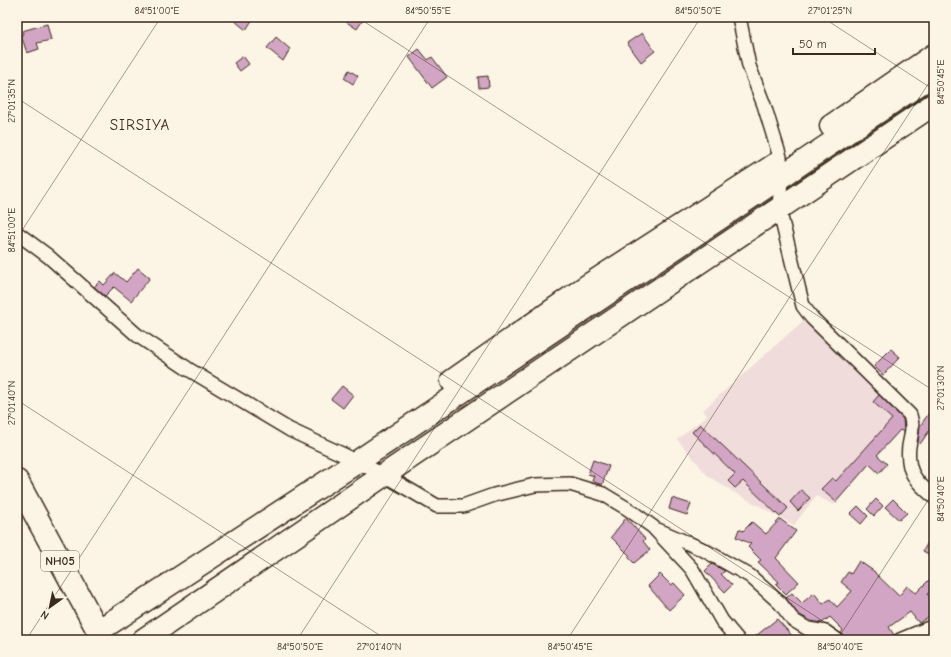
<svg xmlns="http://www.w3.org/2000/svg" width="951" height="657" viewBox="0 0 951 657" font-family="'Comic Neue',sans-serif">
<style>
.built{fill:#f0dddb}
.green{fill:#b3dc99;stroke:#77835c}
.building{fill:#d3a5c5;stroke:#3b2a1e}
.lines{fill:none;stroke-linecap:round;stroke-linejoin:round}
.minor-casing{stroke:#3b2a1e;stroke-width:16}
.trunk-casing{stroke:#3b2a1e;stroke-width:25}
.minor{stroke:#fcf5e5;stroke-width:13}
.trunk{stroke:#fcf5e5;stroke-width:22}
.ticks{fill:none;stroke:#3b2a1e;stroke-width:1;stroke-opacity:0.45}
.labels{text-anchor:middle;dominant-baseline:central;stroke-width:3;stroke-linejoin:round;paint-order:stroke}
.shield{fill:#fcf5e5;stroke:#75675a;stroke-width:1}
.shield-label{font-size:12px;font-weight:bold;fill:#3b2a1e}
.quarter-label{font-size:15px;letter-spacing:1px;fill:#3b2a1e;stroke:#fcf5e5}
.neatline{fill:none;stroke:#3b2a1e;stroke-width:1.5}
.ticks-label{font-size:10px;text-anchor:middle;fill:#3b2a1e}
</style>
<rect width="100%" height="100%" fill="#fcf5e5"/>
<filter id="ink" filterUnits="userSpaceOnUse"><feTurbulence type="fractalNoise" baseFrequency=".025" numOctaves="2"/><feDisplacementMap in="SourceGraphic" scale="8" xChannelSelector="R" yChannelSelector="G"/><feConvolveMatrix kernelMatrix="1 2 1 2 8 2 1 2 1" color-interpolation-filters="sRGB"/></filter>
<g filter="url(#ink)">
<path class="built" d="M805,319L909,421L834,505L816,496L794,525L735,493L708,476L677,439L707,416L703,410Z"/>
<path class="green" d="M934,82V95L790,189L789,181Z"/>
<path class="building" d="M230,17H254L246,30Z
M339,17H365L357,29Z
M47,24L51,40L37,43L39,49L27,53L21,35L23,34L22,31Z
M642,33L655,51L641,62L627,43Z
M276,37L290,49L283,61L267,48Z
M419,49L428,60L432,57L447,77L432,88L409,57Z
M243,56L249,64L240,71L234,63Z
M349,70L358,76L353,84L344,78Z
M488,76L489,87L479,88L478,77Z
M138,268L150,278L131,301L114,287L105,296L94,287L100,281L104,285L115,273L126,282Z
M891,349L900,357L883,375L874,366Z
M342,386L353,395L343,408L331,399Z
M879,395L903,419L904,432L900,430L877,455L887,464L879,473L869,464L836,502L821,489L832,478L836,481L892,419L873,402Z
M934,406V424L920,444L918,442L920,426Z
M700,424L788,508L780,517L743,481L735,488L728,481L735,474L692,432Z
M593,460L609,466L602,485L592,481L594,476L588,474Z
M801,490L810,498L798,511L790,502Z
M672,498L691,504L687,515L669,509Z
M876,499L883,506L874,516L867,509Z
M893,499L907,513L899,520L885,507Z
M858,506L868,516L861,524L850,514Z
M626,518L645,539L643,541L650,550L634,563L628,557L630,556L611,537Z
M780,519L796,531L776,558L799,582L786,594L776,584L779,582L758,562L761,560L748,547L751,544L736,537L739,529L743,531L752,522L766,534Z
M934,532V557L923,551Z
M859,561L875,572V573L899,596L907,586L916,593L934,575V588L927,594L934,602V610L930,614L931,615L919,623L910,612L889,627L894,635L892,640H845L841,633L843,630L830,617L822,623L811,621L798,614L786,598L792,593L802,603L814,593L823,604L830,599L837,607L852,591L841,582L848,572L851,574Z
M712,564L725,571L721,574L732,585L725,592L705,571Z
M660,574L671,585L674,583L685,595L669,610L648,586Z
M777,619L796,640H751L767,627Z"/>
<g class="lines">
<g class="minor-casing">
<path id="minor" d="M739,17L749,66L764,105L780,157L781,178L779,209L803,306L812,318L910,415C914,427 911,435 909,446C906,472 916,482 934,497
M17,233L48,256L137,335L188,369L290,430L346,456
M357,462L384,475L437,506H463L494,495L535,485L570,484L603,494L628,509L653,527L692,569L722,621L738,640
M658,530L704,550L750,576L780,603L793,620L808,629L826,632L837,640
M900,640L934,626"/>
</g>
<g class="trunk-casing">
<path id="trunk" d="M831,126L934,55
M452,381L587,286L776,164
M17,481L103,640
M98,631L357,462L934,74
M143,640L384,475L934,104"/>
</g>
<use href="#minor" class="minor"/>
<use href="#trunk" class="trunk"/>
</g>
</g>
<path class="ticks" d="M357,17L934,391M822,17L934,90M17,98L852,640M17,238L161,17M17,400L387,640M26,640L431,17M297,640L701,17M567,640L934,75M837,640L934,491"/>
<g class="labels">
<rect class="shield" x="41" y="551" width="38" height="20" rx="3"/>
<g class="shield-label">
<text x="60" y="561">NH05</text>
</g>
<g class="quarter-label">
<text x="140" y="125">SIRSIYA</text>
</g>
</g>
<rect width="951" height="657" fill="none" stroke="#fcf5e5" stroke-width="44"/>
<g transform="translate(50 607) rotate(213)" stroke="#fcf5e5" stroke-width="3" paint-order="stroke">
<path d="M0-3L7 15L0 10L-7 15Z" fill="#3b2a1e"/>
<text y="-6" font-size="11" font-weight="bold" text-anchor="middle" fill="#3b2a1e">N</text>
</g>
<path d="M793 48v6h82v-6" fill="none" stroke="#3b2a1e" stroke-width="2"/>
<text x="799" y="48" font-size="12" fill="#3b2a1e" stroke="#fcf5e5" stroke-width="3" paint-order="stroke">50 m</text>
<rect x="22" y="22" width="907" height="613" class="neatline"/>
<g class="ticks-label">
<text x="157" y="14">84°51'00"E</text>
<text x="428" y="14">84°50'55"E</text>
<text x="698" y="14">84°50'50"E</text>
<text x="830" y="14">27°01'25"N</text>
<text transform="translate(940 82) rotate(-90)" y="4">84°50'45"E</text>
<text transform="translate(11 101) rotate(-90)" y="4">27°01'35"N</text>
<text transform="translate(11 230) rotate(-90)" y="4">84°51'00"E</text>
<text transform="translate(940 388) rotate(-90)" y="4">27°01'30"N</text>
<text transform="translate(11 403) rotate(-90)" y="4">27°01'40"N</text>
<text transform="translate(940 499) rotate(-90)" y="4">84°50'40"E</text>
<text x="300" y="650">84°50'50"E</text>
<text x="379" y="650">27°01'40"N</text>
<text x="570" y="650">84°50'45"E</text>
<text x="840" y="650">84°50'40"E</text>
</g>
</svg>
